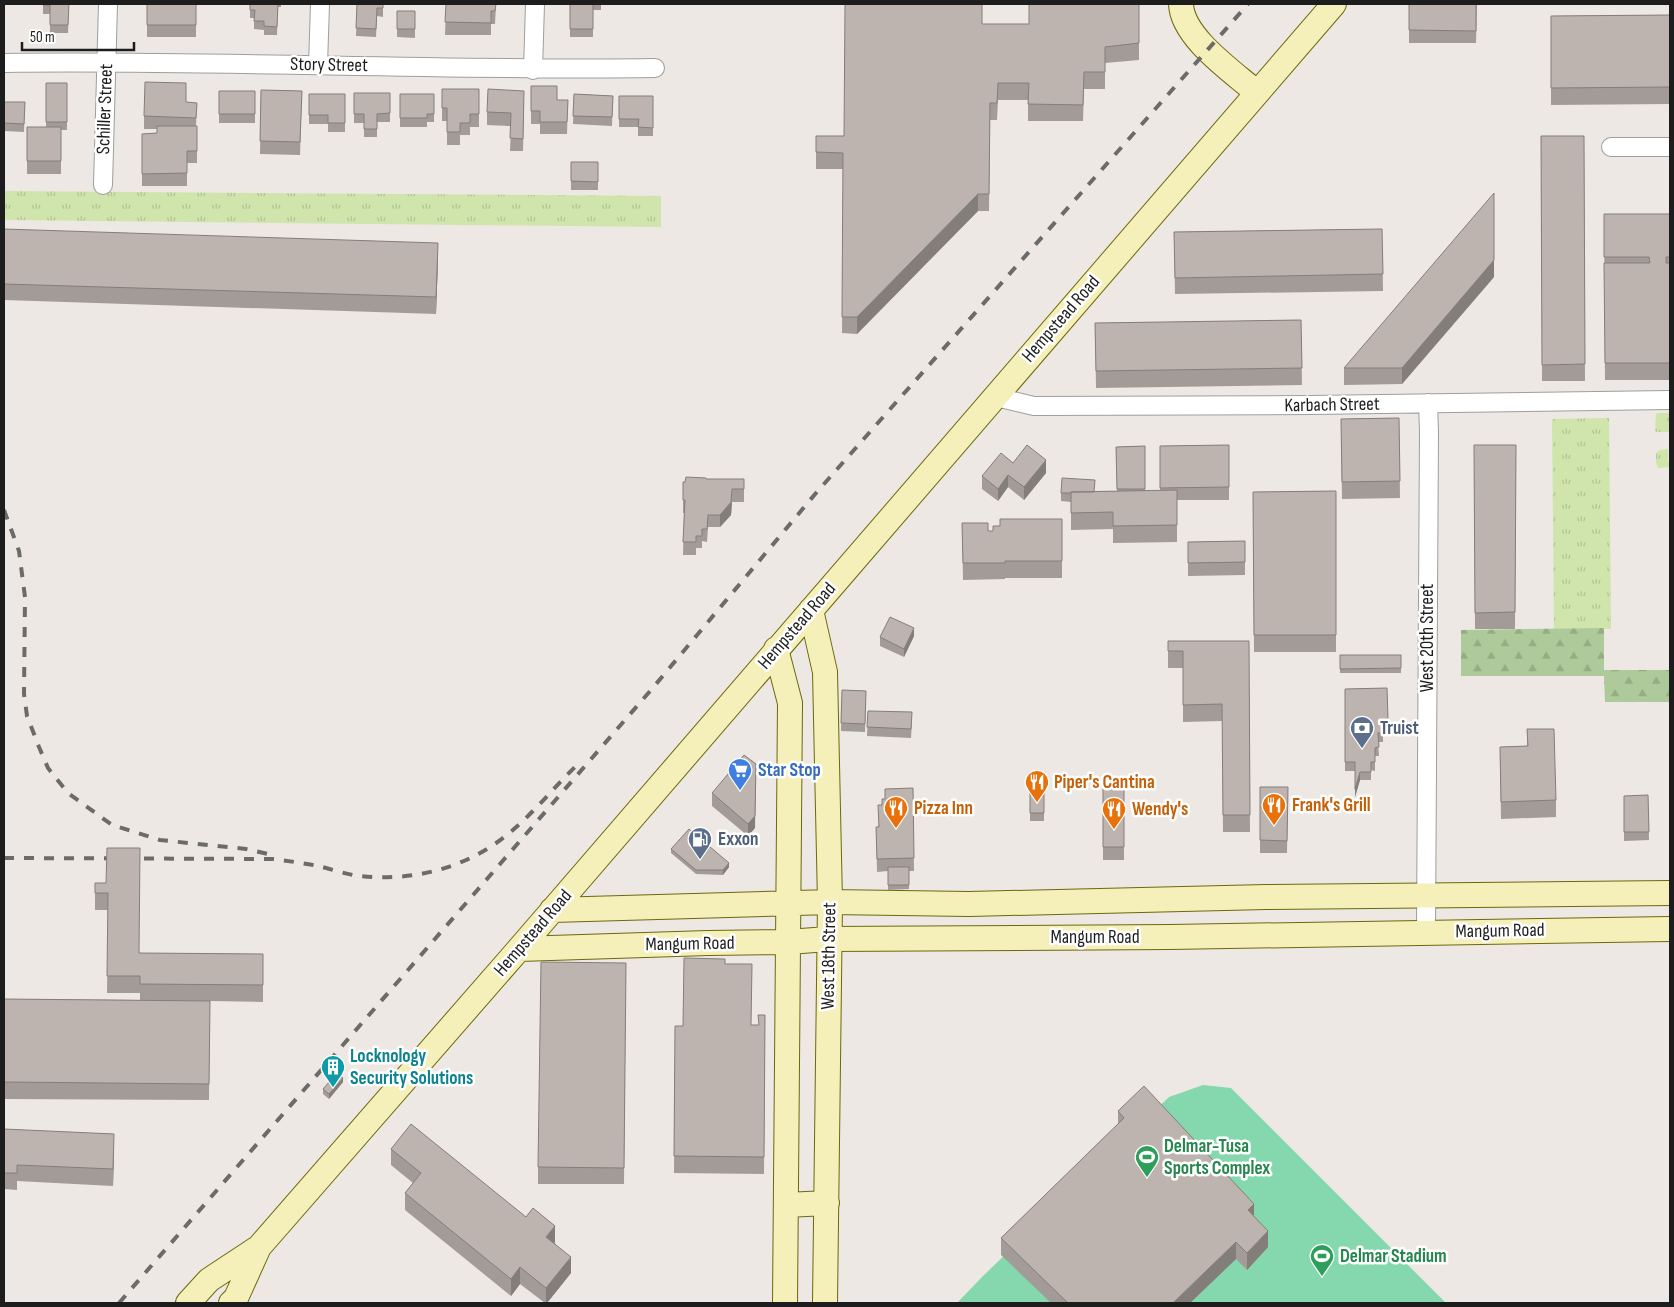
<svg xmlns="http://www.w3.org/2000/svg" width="1674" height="1307" viewBox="0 0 1674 1307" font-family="'Sofia Sans Condensed',sans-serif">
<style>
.grass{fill:url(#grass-tufts)}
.forest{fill:url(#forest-firs)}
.pitch{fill:#85d8ad}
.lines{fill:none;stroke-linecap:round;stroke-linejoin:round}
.minor-casing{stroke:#9e9e9e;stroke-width:20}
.secondary-casing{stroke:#6c690b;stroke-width:26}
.minor{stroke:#fff;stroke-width:18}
.secondary{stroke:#f5f0b9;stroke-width:24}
.rail{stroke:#6b6b6b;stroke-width:4;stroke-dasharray:10 10;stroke-linecap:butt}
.wall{fill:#a39b97}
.shaded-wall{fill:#847e7b}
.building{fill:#bdb4b0;stroke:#847e7b}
.labels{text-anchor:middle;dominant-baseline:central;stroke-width:5;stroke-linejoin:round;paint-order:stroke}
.street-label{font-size:19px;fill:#1d1d1d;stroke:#fff}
.service-label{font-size:19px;font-weight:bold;fill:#4e5e75;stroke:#fff;text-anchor:start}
.shop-label{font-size:19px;font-weight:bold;fill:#366cbe;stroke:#fff;text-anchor:start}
.food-label{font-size:19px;font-weight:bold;fill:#c56008;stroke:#fff;text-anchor:start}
.culture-label{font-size:19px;font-weight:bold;fill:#0d838f;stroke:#fff;text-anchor:start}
.leisure-label{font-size:19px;font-weight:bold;fill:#27864d;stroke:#fff;text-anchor:start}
</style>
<defs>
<pattern id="grass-tufts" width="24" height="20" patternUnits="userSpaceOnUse" patternTransform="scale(1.25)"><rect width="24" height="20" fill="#cfe5ac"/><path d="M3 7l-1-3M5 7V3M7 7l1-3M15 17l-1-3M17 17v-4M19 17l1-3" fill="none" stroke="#b1c494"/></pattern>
<pattern id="forest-firs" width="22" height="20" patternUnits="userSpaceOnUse" patternTransform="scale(1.25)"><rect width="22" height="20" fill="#afca9a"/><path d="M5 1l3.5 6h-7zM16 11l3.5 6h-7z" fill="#96ad84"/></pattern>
</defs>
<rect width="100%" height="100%" fill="#ede8e3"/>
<path class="grass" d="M4,191L661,196V227L4,220Z
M1657,413H1670V432H1657L1655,431L1656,415Z
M1609,418L1611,629H1554L1552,419Z
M1668,449V461L1670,462V467L1658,468L1656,463V453L1660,450Z"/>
<path class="forest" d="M1604,628V670H1670V702H1605L1604,676H1461V630Z"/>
<path class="pitch" d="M1203,1085L1231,1088L1446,1303H957L983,1276L1169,1097Z"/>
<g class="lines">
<g class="minor-casing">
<path id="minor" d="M4,63C221,60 438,71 655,68
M318,65L320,4
M533,70L535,4
M1611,147H1670
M103,185L108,4
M996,397L1034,406L1311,405L1670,400
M1426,932L1429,432L1428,403"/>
</g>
<g class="secondary-casing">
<path id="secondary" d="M1181,4C1182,37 1232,71 1256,92
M811,610L825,672L830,902L825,1303
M776,649L790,703L785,1303
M552,910L830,902L969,904L1266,897L1670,893
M519,949L708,943L788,942L828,939L1170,937L1670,929
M786,1205L827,1203
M188,1303L209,1280L259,1247L519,949L1334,4
M231,1303L236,1298L259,1247"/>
</g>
<use href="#minor" class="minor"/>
<use href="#secondary" class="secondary"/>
<path class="rail" d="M4,510L19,551L25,597L24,694L27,716L39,747L48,768L68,793L112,825L160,840L246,849L268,854
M4,858L273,859C288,861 303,863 318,866C331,869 345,874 359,876C416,882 471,867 514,829C538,808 558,783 581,761
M119,1303L651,690L816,493L1248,4"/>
</g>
<path class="wall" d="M43,4H69L68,33H50V14H43Z
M147,4H196V37H147Z
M250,4H281V7H278L277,35H264V30L254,29V18H250Z
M357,4H383V17L377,16L376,37L356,36Z
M446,4H496L495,24H491V35H445Z
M570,4H601V10H593V37H570Z
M1139,4V60L1105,63V89H1084L1083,121H1028V100H998L997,120H990L989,211H978L857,334L842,333L843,169H816V152L844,136L982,24H1029Z
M1409,4H1477L1476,43H1409Z
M397,11H415V38L397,37Z
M1670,15V104L1551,105V16Z
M46,83H67V130H61V174H27V127H46Z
M531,86L557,100H568L567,134H540V124H531Z
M442,89H479V127H470V135H460V145H447V121H442Z
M261,90L302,91L300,155L260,154Z
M219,91H255V123H219Z
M354,93H390V122H377V137H364V123H354Z
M309,94H345V132H328V124H309Z
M400,94H434V122H427V127H400Z
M574,94L613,96L612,126L573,124Z
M619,96H653V136H638V127H619Z
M4,102H25L24,132L4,131Z
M186,102L197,103L196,126H197V163H187V186H142V134L157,133V129H144V116Z
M524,103L523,151H510L511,126L487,125V112Z
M1541,136H1584L1585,381H1542Z
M571,162H598V190H571Z
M1604,214H1670V380H1605Z
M4,229L438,259L436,314L4,300Z
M1382,229L1383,291L1175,294L1174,232Z
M1494,277L1402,384L1344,385V368Z
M1301,320L1302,385L1096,388L1095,323Z
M1399,418L1400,498L1342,499L1341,419Z
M1229,445V500H1177V542L1113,543V529L1071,530V502L1061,501V493L1117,491L1116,447L1145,446V491H1160V446Z
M1474,445H1516L1515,629H1475Z
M1013,463L1046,473L1024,500L1008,487L998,501L982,489V476Z
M706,479H744V502H732L731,515L720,527H708L707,542L702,541V548H696V555H683L684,513H683V482Z
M1336,491V652H1254L1253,492Z
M1062,519V578H1005V579L963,580L962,523L988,531H993L1000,526Z
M1245,541V575L1188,576V542Z
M914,636L904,657L880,646V637Z
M1168,641H1249L1250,832H1223L1222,721L1183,722V668H1168Z
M1340,655H1401V673H1340Z
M1387,688L1388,728H1383V742H1378L1379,756H1375V771L1371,770V780H1360L1355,797V771H1345V689Z
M842,690L866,691L865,732L841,731Z
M868,711L912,721L911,738L867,736Z
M1527,729L1556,800V817L1501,819L1500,747L1527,746Z
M1030,777H1044V821H1030Z
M1103,787H1124V860H1103Z
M1260,787H1288L1287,853H1260Z
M913,788L914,871H909V889L888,890V871L877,872L876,827H878L885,799Z
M712,793L755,828L748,836L712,806Z
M1648,795L1649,840L1624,841V796Z
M671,849L729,867L723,875L696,874L671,853Z
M95,883H106L139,953L263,954V1002L210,1001L209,1100L4,1099V999L140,1000V993H107L108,910H95Z
M626,963L624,1184H538V1167Z
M725,964L751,1025H759L765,1015L764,1174L674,1173L675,1026H683Z
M343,1082L329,1099L323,1094V1089Z
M1118,1111L1254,1216L1268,1247L1247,1270L1236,1259L1190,1303H1051L1001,1255V1238L1118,1124Z
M4,1129L114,1151L113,1186L17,1181V1190L4,1189Z
M391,1149L555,1242V1243L571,1273L547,1303H545L520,1284L511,1296L405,1210V1193L413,1183L391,1165Z"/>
<path class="shaded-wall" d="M978,194V211L857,334V317Z
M438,243V259L436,314V297Z
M1494,260V277L1402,384V368Z
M1046,460V473L1024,500V487Z
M1008,475V487L998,501V489Z
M732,502L731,515L720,527V515Z
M914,628V636L904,657V649Z
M756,764L755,828L748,836V824Z
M1360,772V780L1355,797V789Z
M729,863V867L723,875V870Z
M343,1078V1082L329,1099V1094Z
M114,1134V1151L113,1186V1169Z
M1254,1204V1221L1248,1210Z
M555,1226V1242L546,1253V1237Z
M1268,1231V1247L1247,1270V1253Z
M1236,1242V1259L1190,1303H1173Z
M571,1257V1273L547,1303H546V1288Z
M520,1267V1284L511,1296V1279Z"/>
<path class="building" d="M43,4H69L68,25H50V5H43Z
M147,4H196V25H147Z
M250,4H278L277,27L264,26V21H254L255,10H250Z
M357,4H383V8H377L376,29L356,28Z
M446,4H496L495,11H491V23L445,22Z
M570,4H593V29H570Z
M845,4H982V24H1029V4H1139V43L1105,47V72H1084L1083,105L1028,104L1029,83H998L997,103H990L989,194H978L857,317H842L843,153L816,152V136H844Z
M1409,4H1476V31L1409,30Z
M397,11H415V29H397Z
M1670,15V87L1551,88V16Z
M145,82L186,83V102L197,103L196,118L144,116Z
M46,83H67V122H46Z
M531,86H557V100H568L567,122H540V111H531Z
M442,89H479V114H470V123H460V132H447V108H442Z
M488,89L524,91L523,139L510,138L511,113L487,112Z
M261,90L302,91L300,142L260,141Z
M219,91H255V114H219Z
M354,93H390V113L377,114V129H364V114H354Z
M309,94H345V123H328V115H309Z
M400,94H434V114H427V118H400Z
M574,94L613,96L612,117L573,116Z
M619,96H653V128L638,127L639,119H619Z
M4,102H25L24,124L4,123Z
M157,126H197V151H187V173L142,174V134L157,133Z
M27,127H61V161H27Z
M1541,136H1584L1585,364L1542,365Z
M571,162H598V182L571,181Z
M1494,193V260L1402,368H1344Z
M1604,214H1670V257H1666V263H1670V363H1605L1604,263H1650L1649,257H1604Z
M4,229L438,243L436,297L4,284Z
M1382,229L1383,274L1175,278L1174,232Z
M1301,320L1302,368L1096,371L1095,323Z
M1399,418L1400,481L1342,482L1341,419Z
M1027,445L1046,460L1024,487L1008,475L998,489L982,476L1001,453L1013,463Z
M1229,445V487L1160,488V446Z
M1474,445H1516L1515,612L1475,613Z
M1145,446V489H1117L1116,447Z
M686,477L706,478V479H744V489H732L731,502L720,515H708L707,529H702V536H696V542H683L685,500H683V482H685Z
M1062,478L1095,480L1094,492H1071V493H1061Z
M1177,490V525L1113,526V512L1071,513V492Z
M1336,491V635H1254L1253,492Z
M1000,519H1062V561H1005V563H963L962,523H988V531H993V526H1000Z
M1245,541V562L1188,563V542Z
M890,617L914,628L904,649L880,637Z
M1168,641H1249L1250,815H1223L1222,704L1183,705V651H1168Z
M1340,655H1401V668L1340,669Z
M1387,688L1388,719H1383V733H1378L1379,747L1375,748V762H1371V772H1360L1355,789V762H1345V689Z
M842,690L866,691L865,724L841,723Z
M868,711L912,712L911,729L867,727Z
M1527,729H1554L1556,800L1501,802L1500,747L1528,746Z
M744,755L756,764L755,816L748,824L712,793Z
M1030,777H1044V813H1030Z
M1103,787H1124V847H1103Z
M1260,787H1288L1287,841L1260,840Z
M913,788L914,858L877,859L876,827H879L878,805H882V799H885V789Z
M1648,795L1649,832H1624V796Z
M689,829L729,863L723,870H696L671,849Z
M107,848H140L139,953L263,954V985L140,984V976H107L108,893H95V883H106Z
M888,867H909V885H888Z
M684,958L725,959V964H752L751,1025H759L758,1015H765L764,1157L674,1156L675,1026H683Z
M541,962L626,963L624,1168L538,1167Z
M4,999L210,1001L209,1084L4,1082Z
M337,1073L343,1078L329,1094L323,1089Z
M1144,1086L1254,1204L1248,1210L1268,1231L1247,1253L1236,1242L1173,1303H1068L1001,1238L1124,1118L1118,1111Z
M411,1124L526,1217L533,1208L555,1226L546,1237L571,1257L546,1288L520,1267L511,1279L405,1193L421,1173L391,1149Z
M4,1129L114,1134L113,1169L17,1165V1173H4Z"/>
<defs>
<g id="bank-pin" transform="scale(1.25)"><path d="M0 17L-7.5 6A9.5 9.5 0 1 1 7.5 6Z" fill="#5c6f8a" stroke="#fff"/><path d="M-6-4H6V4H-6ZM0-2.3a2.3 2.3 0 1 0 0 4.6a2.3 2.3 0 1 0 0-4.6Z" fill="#fff"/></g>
<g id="supermarket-pin" transform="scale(1.25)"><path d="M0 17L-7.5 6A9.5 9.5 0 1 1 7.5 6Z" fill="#3f7fe0" stroke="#fff"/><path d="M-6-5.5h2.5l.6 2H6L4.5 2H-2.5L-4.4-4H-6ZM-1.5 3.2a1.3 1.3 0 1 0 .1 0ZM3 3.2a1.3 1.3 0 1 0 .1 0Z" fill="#fff"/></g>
<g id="restaurant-pin" transform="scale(1.25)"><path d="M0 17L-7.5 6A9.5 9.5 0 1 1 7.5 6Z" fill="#e8710a" stroke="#fff"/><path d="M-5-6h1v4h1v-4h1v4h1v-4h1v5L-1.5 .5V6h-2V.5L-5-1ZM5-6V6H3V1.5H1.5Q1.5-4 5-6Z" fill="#fff"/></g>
<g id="fuel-pin" transform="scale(1.25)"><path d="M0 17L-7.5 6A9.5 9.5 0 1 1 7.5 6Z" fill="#5c6f8a" stroke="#fff"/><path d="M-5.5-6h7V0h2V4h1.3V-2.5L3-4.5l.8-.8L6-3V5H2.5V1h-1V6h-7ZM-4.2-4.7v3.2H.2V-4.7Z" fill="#fff"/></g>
<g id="building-pin" transform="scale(1.25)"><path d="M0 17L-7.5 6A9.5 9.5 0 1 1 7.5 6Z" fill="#0f9aa8" stroke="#fff"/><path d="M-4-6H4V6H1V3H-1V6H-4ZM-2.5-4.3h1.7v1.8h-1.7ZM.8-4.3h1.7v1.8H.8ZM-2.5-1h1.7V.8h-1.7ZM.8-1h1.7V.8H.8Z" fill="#fff"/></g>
<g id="stadium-pin" transform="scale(1.25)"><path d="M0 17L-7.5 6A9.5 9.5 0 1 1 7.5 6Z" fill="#2e9e5b" stroke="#fff"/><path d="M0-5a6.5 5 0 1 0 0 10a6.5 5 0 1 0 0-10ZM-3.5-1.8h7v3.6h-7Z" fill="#fff"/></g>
</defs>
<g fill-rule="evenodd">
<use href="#bank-pin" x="1362" y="728"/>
<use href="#supermarket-pin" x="740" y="770"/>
<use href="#restaurant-pin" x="1037" y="782"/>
<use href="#restaurant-pin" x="1274" y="805"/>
<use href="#restaurant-pin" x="896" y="808"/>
<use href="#restaurant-pin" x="1114" y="809"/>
<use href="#fuel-pin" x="700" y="839"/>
<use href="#building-pin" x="333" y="1067"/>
<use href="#stadium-pin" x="1147" y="1157"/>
<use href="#stadium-pin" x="1322" y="1256"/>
</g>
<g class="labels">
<g class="street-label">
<text transform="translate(329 65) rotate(1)">Story Street</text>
<text transform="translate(105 109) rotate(-88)">Schiller Street</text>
<text transform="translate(1061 319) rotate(-49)">Hempstead Road</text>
<text transform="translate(1332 405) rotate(-1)">Karbach Street</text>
<text transform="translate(797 626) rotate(-49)">Hempstead Road</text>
<text transform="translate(1427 638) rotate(-90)">West 20th Street</text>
<text transform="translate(1500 931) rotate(-1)">Mangum Road</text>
<text transform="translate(533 933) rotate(-49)">Hempstead Road</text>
<text x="1095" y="937">Mangum Road</text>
<text transform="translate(690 944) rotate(-1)">Mangum Road</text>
<text transform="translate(829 956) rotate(-89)">West 18th Street</text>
</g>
<g class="service-label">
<text x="1380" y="728">Truist</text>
<text x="718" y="839">Exxon</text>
</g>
<g class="shop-label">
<text x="758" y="770">Star Stop</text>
</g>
<g class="food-label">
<text x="1054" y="782">Piper's Cantina</text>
<text x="1292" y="805">Frank's Grill</text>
<text x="914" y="808">Pizza Inn</text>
<text x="1132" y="809">Wendy's</text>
</g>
<g class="culture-label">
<text x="350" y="1056">Locknology<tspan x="350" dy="22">Security Solutions</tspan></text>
</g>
<g class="leisure-label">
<text x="1164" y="1146">Delmar-Tusa<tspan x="1164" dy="22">Sports Complex</tspan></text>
<text x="1340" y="1256">Delmar Stadium</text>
</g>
</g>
<rect width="1674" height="1307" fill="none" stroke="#1d1d1d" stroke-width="10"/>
<path d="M22 42v8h112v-8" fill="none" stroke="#1d1d1d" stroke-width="2.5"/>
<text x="30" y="42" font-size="15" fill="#1d1d1d" stroke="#ffffff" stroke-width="4" paint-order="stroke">50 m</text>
</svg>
